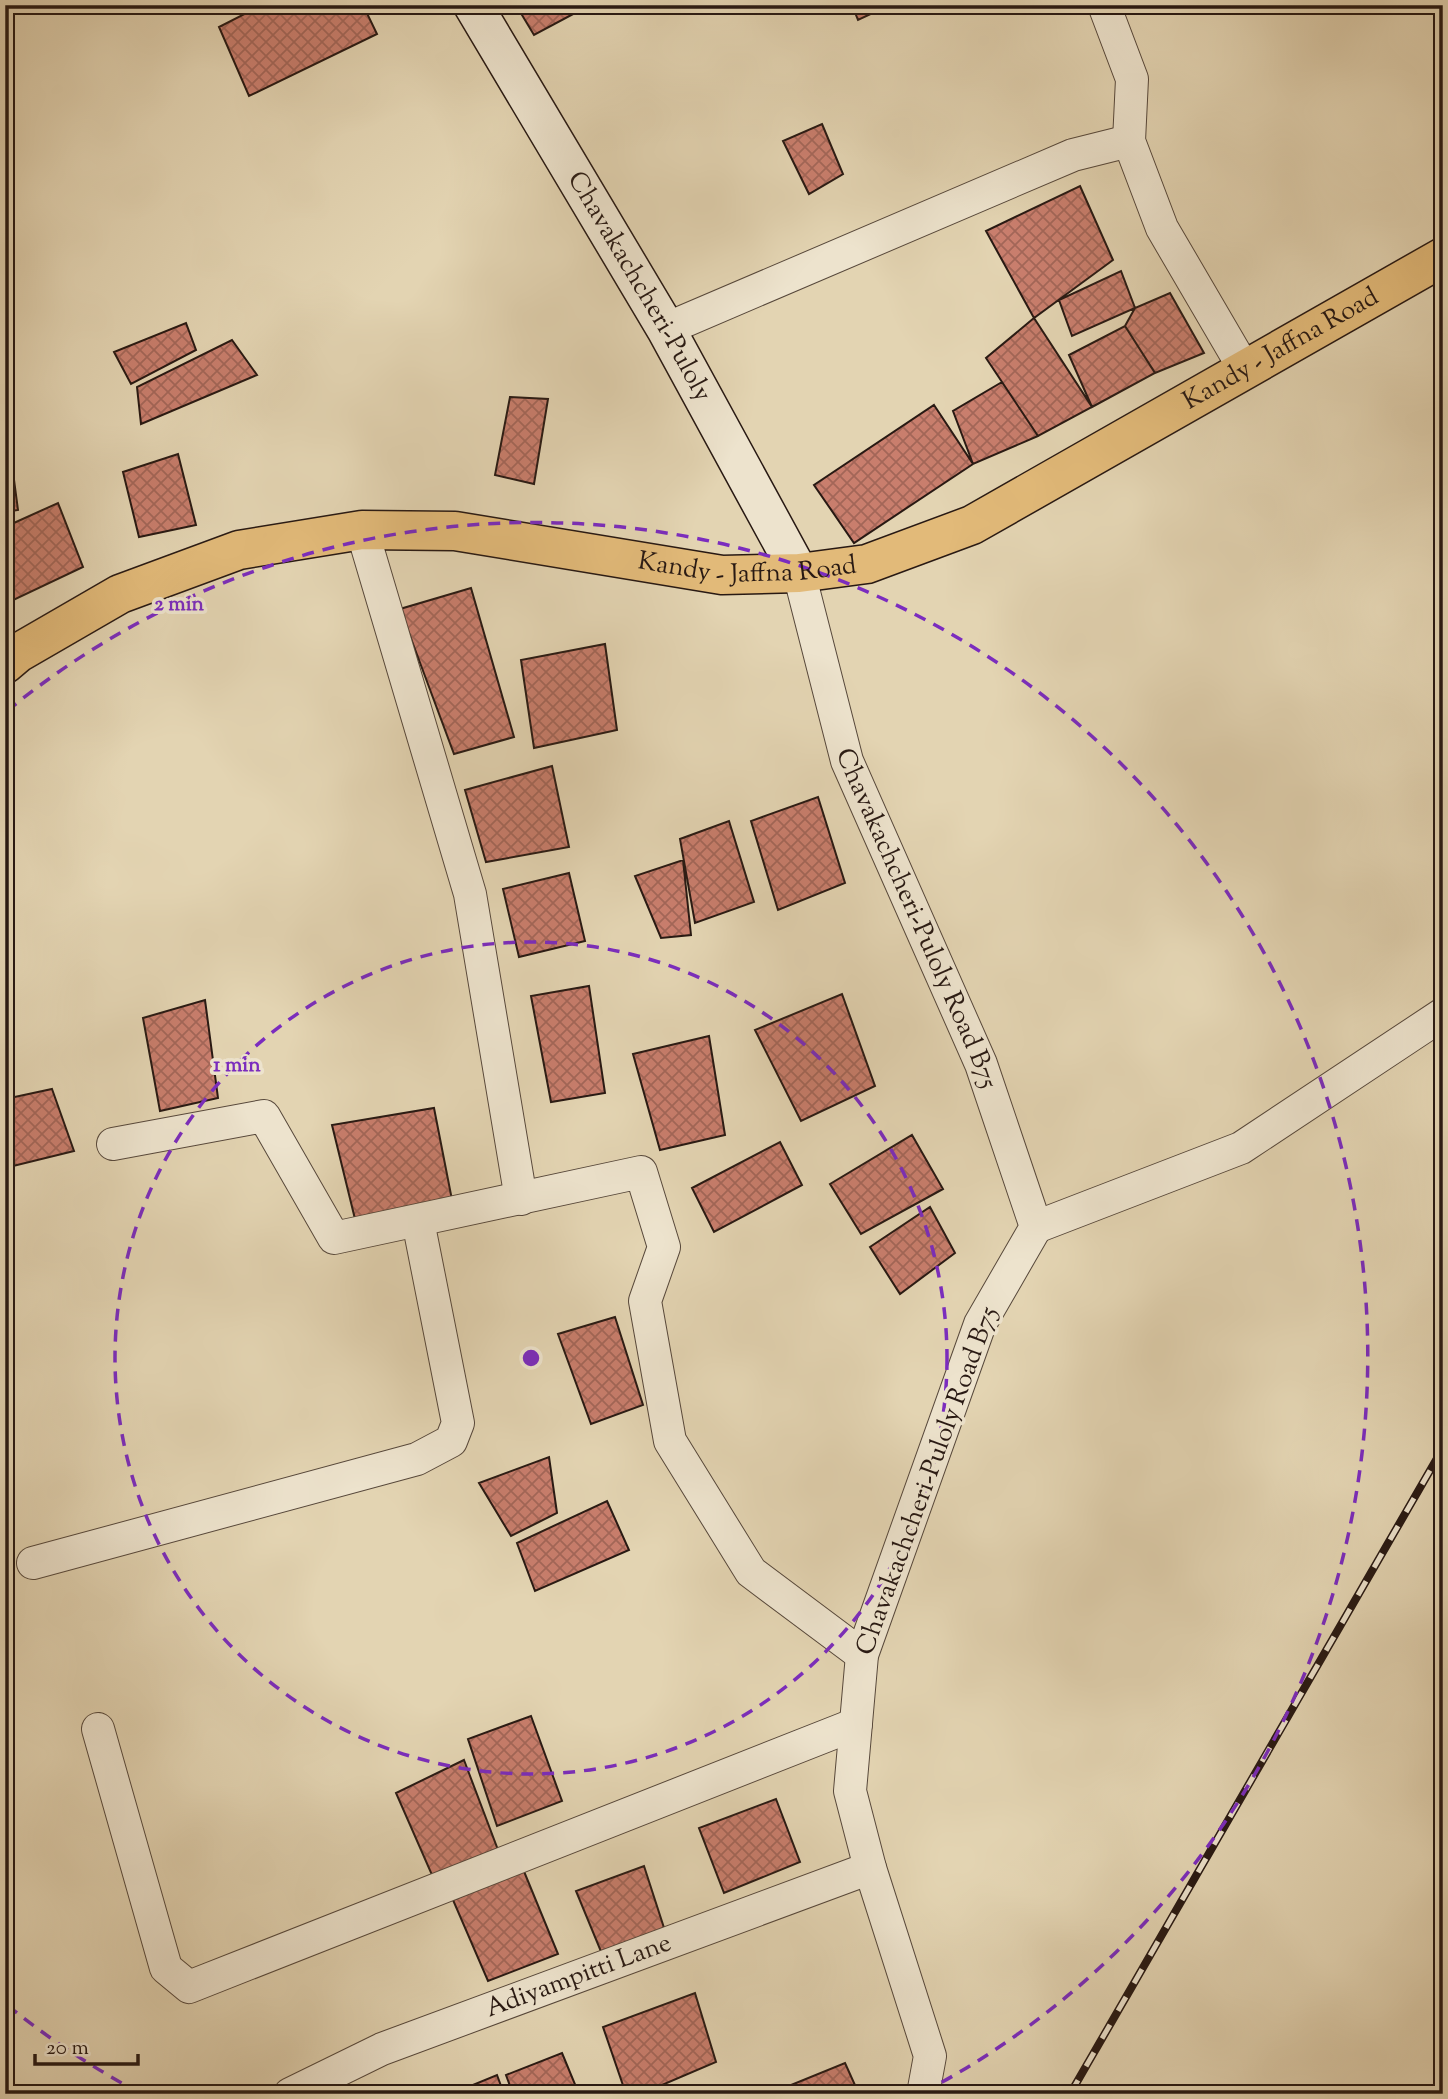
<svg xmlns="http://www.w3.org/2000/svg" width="1448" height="2099" viewBox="0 0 1448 2099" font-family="'Sorts Mill Goudy',serif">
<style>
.building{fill:url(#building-cross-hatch);stroke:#281913;stroke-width:2}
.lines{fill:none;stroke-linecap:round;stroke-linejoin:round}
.street-casing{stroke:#57483b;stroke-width:34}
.secondary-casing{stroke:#281913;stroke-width:41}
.highway-casing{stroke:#281913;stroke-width:41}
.street{stroke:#ede3cd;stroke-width:32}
.secondary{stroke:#ede3cd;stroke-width:38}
.highway{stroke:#e2ba79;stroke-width:38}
.rail-casing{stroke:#281913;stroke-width:8}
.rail{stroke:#ede3cd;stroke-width:5;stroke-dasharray:16;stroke-linecap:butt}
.ring{fill:none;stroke:#7b2cbf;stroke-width:3.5;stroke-dasharray:12 9}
.labels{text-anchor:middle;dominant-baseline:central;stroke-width:7;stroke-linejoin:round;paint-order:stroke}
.street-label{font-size:26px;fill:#281913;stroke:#ede3cd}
.centre{fill:#7b2cbf;stroke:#ede3cd;stroke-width:3.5}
.ring-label{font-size:21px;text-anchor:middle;font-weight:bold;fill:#7b2cbf;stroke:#ede3cd;stroke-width:7;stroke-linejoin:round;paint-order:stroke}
</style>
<defs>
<pattern id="building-cross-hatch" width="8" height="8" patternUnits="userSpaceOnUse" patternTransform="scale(1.75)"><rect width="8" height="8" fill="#c97e6d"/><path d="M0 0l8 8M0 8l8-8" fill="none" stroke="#a36658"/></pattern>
</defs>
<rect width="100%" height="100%" fill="#e3d4b2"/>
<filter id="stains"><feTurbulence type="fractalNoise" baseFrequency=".00286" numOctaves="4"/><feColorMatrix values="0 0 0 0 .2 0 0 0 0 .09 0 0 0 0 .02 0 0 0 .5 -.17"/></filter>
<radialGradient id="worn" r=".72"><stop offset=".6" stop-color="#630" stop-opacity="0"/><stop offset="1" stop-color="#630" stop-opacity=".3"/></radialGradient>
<path class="building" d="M262,5H363L377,34L249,96L219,27Z
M516,5H590L534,35Z
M852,5H890L858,20Z
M822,124L843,174L809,194L783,141Z
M1080,186L1113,260L1034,318L986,231Z
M1121,271L1135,308L1072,336L1059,300Z
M1170,293L1204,353L1155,373L1125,326L1135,308Z
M1034,318L1092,407L1038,436L986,358Z
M186,323L196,350L131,384L114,352Z
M1125,326L1155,373L1092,407L1069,355Z
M232,340L257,375L141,424L137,387Z
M1002,382L1038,436L973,464L953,411Z
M510,397L548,399L534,484L495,475Z
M934,405L973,464L854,543L814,485Z
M5,412L18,510L5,512Z
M178,454L196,525L139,537L123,472Z
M58,503L83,567L5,604V527Z
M471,588L514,737L454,754L400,609Z
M605,644L617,730L534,748L521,660Z
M552,766L569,847L486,862L465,790Z
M818,797L845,883L778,910L751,821Z
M729,821L754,902L695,923L680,839Z
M683,860L691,935L661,938L635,876Z
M569,873L585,941L519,957L503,889Z
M589,986L605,1093L551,1102L531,996Z
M842,994L875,1086L801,1121L755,1030Z
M205,1000L218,1098L160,1111L143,1018Z
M709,1036L725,1135L660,1150L633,1054Z
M52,1089L74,1151L5,1168V1099Z
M434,1108L453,1205L356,1223L332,1125Z
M912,1135L943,1189L861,1234L830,1184Z
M780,1142L802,1185L714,1232L692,1188Z
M930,1207L955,1253L900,1294L870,1247Z
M615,1317L643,1405L591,1424L558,1334Z
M549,1457L557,1513L511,1536L479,1483Z
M607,1501L629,1550L535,1591L517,1543Z
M531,1716L562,1801L497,1826L468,1739Z
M464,1760L498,1850L432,1875L396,1793Z
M776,1799L800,1862L724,1893L699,1828Z
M644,1866L665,1931L602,1954L576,1891Z
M523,1869L558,1954L488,1981L453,1900Z
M695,1993L716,2062L641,2094H626L603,2027Z
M562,2053L579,2094H513L506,2075Z
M845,2063L859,2094H769Z
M497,2075L504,2094H451Z"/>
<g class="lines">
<g class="street-casing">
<g id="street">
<path d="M1104,5L1132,79L1129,141L1162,228L1245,370"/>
<path d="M666,329L1073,155L1129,141"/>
<path d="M362,530L470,894L521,1199"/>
<path id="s1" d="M799,573L847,761L981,1064L1036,1227L980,1324L862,1655L850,1791L870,1868L930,2056L923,2094"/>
<path d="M113,1144L264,1116L334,1238L641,1172L664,1247L645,1301L670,1441L751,1572L862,1655"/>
<path d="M1036,1227L1241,1148L1443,1014"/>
<path d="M33,1563L417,1459L451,1441L458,1423L418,1221"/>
<path d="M98,1729L166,1968L189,1987L856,1724"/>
<path id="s2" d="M290,2094L382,2049L870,1868"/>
</g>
</g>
<g class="secondary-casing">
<g id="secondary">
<path id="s3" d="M473,5L666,329L799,573"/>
</g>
</g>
<g class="highway-casing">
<g id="highway">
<path id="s4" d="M5,664L18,653L120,594L239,550L362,530L455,531L722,575L799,573L867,564L972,525L1443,257"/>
</g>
</g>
<use href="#street" class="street"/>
<use href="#secondary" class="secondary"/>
<use href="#highway" class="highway"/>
<g class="rail-casing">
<path id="rail" d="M1070,2094L1443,1448"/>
</g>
<use href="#rail" class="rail"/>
</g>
<g class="ring">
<circle cx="531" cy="1358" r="416"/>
<path d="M140 2093A833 833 0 0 1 7 2005M7 711A833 833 0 1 1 922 2093"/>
</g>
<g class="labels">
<g class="street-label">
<text stroke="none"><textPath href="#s3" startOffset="327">Chavakachcheri-Puloly</textPath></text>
<text stroke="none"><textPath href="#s4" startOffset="1363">Kandy - Jaffna Road</textPath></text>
<text stroke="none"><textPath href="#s4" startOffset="775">Kandy - Jaffna Road</textPath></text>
<text stroke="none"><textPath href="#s1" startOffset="366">Chavakachcheri-Puloly Road B75</textPath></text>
<text transform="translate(928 1481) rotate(-70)">Chavakachcheri-Puloly Road B75</text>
<text stroke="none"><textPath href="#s2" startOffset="312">Adiyampitti Lane</textPath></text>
</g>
</g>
<circle cx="531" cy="1358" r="10" class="centre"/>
<g class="ring-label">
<text x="179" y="610">2 min</text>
<text x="237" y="1071">1 min</text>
</g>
<rect width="1448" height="2099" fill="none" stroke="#e3d4b2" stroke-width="28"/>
<rect x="7" y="7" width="1434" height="2085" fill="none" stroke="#281913" stroke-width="3.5"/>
<rect x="14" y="14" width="1420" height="2071" fill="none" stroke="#281913" stroke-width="2"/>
<path d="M35 2054v10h103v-10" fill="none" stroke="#281913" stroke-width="3.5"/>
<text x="46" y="2054" font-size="21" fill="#281913" stroke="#ede3cd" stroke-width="5" paint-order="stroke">20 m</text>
<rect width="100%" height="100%" filter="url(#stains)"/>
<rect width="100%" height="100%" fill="url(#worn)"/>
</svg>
